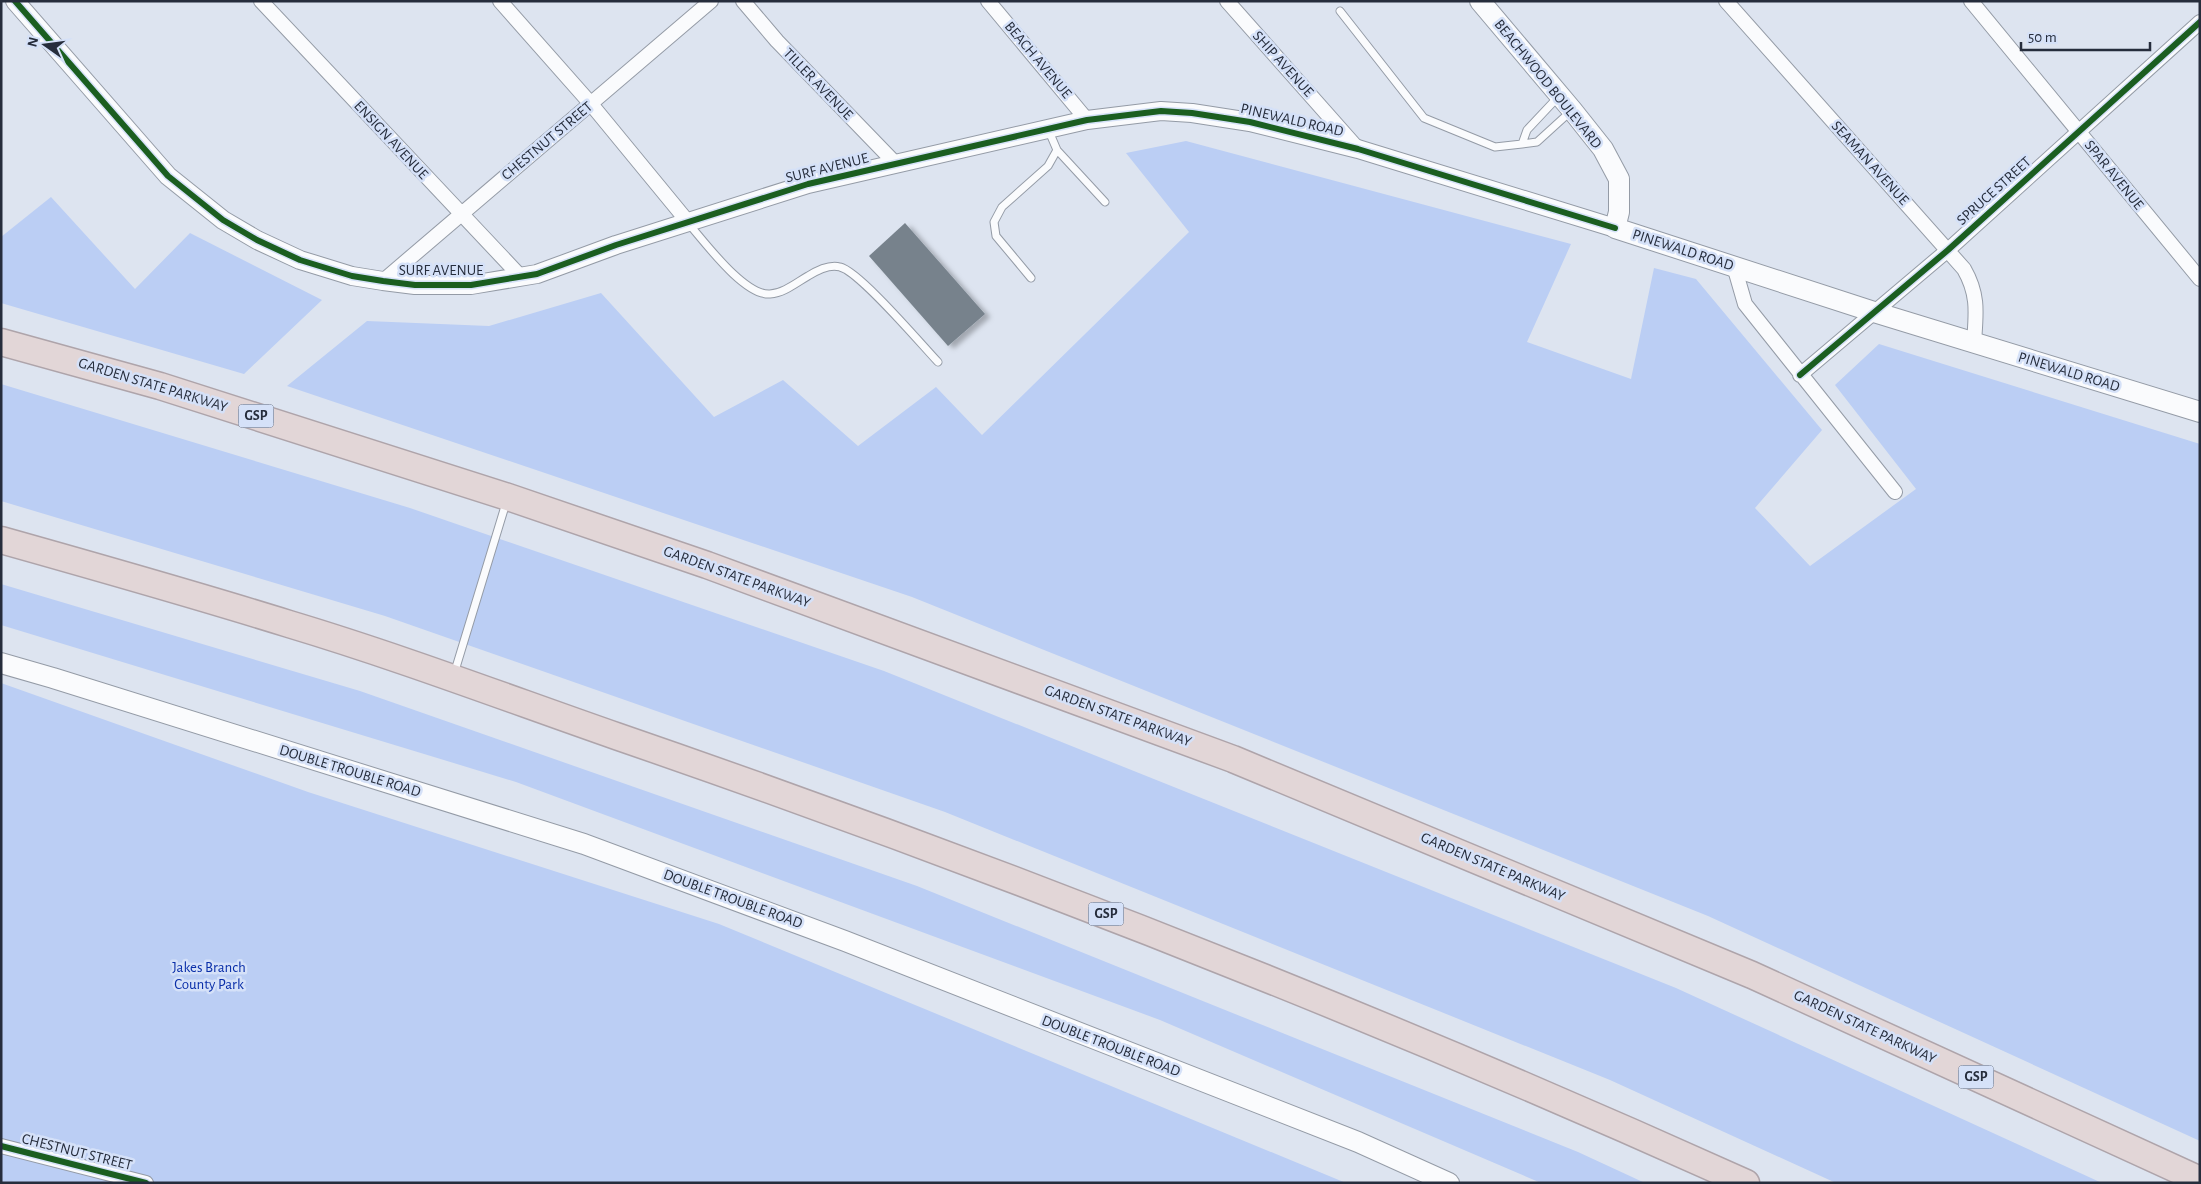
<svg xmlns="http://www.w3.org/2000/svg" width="2201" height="1184" viewBox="0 0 2201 1184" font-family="'Alegreya Sans',sans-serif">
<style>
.green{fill:#bbcef4}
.building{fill:#77828c;filter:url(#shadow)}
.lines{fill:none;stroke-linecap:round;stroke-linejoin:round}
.service-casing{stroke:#949ba6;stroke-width:9}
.minor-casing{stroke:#949ba6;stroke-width:16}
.tertiary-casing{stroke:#949ba6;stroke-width:20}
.secondary-casing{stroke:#949ba6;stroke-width:22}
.motorway-casing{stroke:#aea4aa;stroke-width:29}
.service{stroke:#fafbfd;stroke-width:7}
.minor{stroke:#fafbfd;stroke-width:14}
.tertiary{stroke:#fafbfd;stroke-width:18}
.secondary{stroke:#fafbfd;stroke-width:20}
.motorway{stroke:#e2d6d7;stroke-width:26}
.cycleway-casing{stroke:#d5e1f8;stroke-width:9}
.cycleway{stroke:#1b5e20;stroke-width:6}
.labels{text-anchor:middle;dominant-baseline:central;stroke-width:5;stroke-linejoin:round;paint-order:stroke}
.shield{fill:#d5e1f8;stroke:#5a6374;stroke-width:1}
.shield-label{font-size:14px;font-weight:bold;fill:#262d3c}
.street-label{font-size:15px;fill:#262d3c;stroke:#d5e1f8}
.park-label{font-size:15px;fill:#0a2fa9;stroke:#d5e1f8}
</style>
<defs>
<filter id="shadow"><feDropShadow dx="5.5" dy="3" stdDeviation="2.5" flood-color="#0004"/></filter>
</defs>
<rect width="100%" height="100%" fill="#dde4f0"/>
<path class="green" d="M1186,141L1571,244L1527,342L1631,379L1654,268L1696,279L1822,430L1755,508L1810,566L1916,489L1835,385L1879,344L2200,444V1141L1708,916L912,597L287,386L367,321L489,326L601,293L714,417L783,380L858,446L936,387L982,435L1189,232L1126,153Z
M51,197L135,289L190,233L322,300L244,374L1,303V237Z
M1,384L410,508L884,671L1676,988L2102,1183H1836L1610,1080L945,812L385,616L1,501Z
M1,584L360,691L917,886L1578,1152L1645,1183H1541L1160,1020L516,782L1,625Z
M1,683L308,792L719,924L1346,1183H1Z"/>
<path class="building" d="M905,223L985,314L948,346L869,256Z"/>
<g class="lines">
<g class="service-casing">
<path id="service" d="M1340,11L1424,118L1495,147L1522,144
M1558,97L1527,130L1522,144L1537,142L1570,112
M1057,150L1105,202
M688,223C704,241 744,296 770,294C784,293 796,283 808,276C816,271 830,264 840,267C859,271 921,344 938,362
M1031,278L996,236L994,222L1002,207L1048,166L1057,150L1048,129
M454,674L506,503"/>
</g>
<g class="minor-casing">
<path id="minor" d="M261,1L521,277
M500,1L591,104L688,222
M743,1L777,41L896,164
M988,1L1087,120
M1227,1L1358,149
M1726,1L1964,269C1979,295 1976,314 1974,342
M1971,1L2200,279
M1734,266L1745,304L1895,492
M383,281L711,1
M1800,375L1948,250L2200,22
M1,1146L146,1183"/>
</g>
<g class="tertiary-casing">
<path id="tertiary" d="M15,1L168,176L223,220L257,240L300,260L352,276L383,281L415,285H471L537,274L616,245L808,184L1087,120L1161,111L1192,113L1250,122L1358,149L1615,228"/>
</g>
<g class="secondary-casing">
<path id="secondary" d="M1480,1L1572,110L1603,149L1619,179V212L1615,228L1874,312L2200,412
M1,663L53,678L584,844L845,941L1358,1142L1449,1183"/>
</g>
<g class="motorway-casing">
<path id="motorway" d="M1,342L160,386L508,497L707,565L1233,759L1752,975L2200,1180
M1,540C97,567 193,594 289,624C399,657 507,698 616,736C999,868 1376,1016 1746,1183"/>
</g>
<use href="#service" class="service"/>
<use href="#minor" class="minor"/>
<use href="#tertiary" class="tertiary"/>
<use href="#secondary" class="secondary"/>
<use href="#motorway" class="motorway"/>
<g class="cycleway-casing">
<path id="cycleway" d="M15,1L168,176L223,220L257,240L300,260L352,276L383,281L415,285H471L537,274L616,245L808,184L1087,120L1161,111L1192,113L1250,122L1358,149L1615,228
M1800,375L1948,250L2200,22
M1,1146L146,1183"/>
</g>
<use href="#cycleway" class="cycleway"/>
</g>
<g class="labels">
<g class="shield">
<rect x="238.5" y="404.5" width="35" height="23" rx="4"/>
<rect x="1088.5" y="902.5" width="35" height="23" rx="4"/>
<rect x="1958.5" y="1065.5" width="35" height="23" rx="4"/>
</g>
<g class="shield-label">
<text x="256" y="416">GSP</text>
<text x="1106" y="914">GSP</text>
<text x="1976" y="1077">GSP</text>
</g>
<g class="street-label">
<text transform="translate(1038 60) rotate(50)">BEACH AVENUE</text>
<text transform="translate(1283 64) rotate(48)">SHIP AVENUE</text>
<text transform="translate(818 84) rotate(46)">TILLER AVENUE</text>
<text transform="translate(1548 84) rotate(51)">BEACHWOOD BOULEVARD</text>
<text transform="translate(1292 120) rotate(13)">PINEWALD ROAD</text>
<text transform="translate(391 140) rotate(47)">ENSIGN AVENUE</text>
<text transform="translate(547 141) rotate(-40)">CHESTNUT STREET</text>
<text transform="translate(1870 163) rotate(48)">SEAMAN AVENUE</text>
<text transform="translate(827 168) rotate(-14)">SURF AVENUE</text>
<text transform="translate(2114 175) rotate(51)">SPAR AVENUE</text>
<text transform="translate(1994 191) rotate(-42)">SPRUCE STREET</text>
<text transform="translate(1683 250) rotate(18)">PINEWALD ROAD</text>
<text x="441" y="270">SURF AVENUE</text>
<text transform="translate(2069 372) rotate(17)">PINEWALD ROAD</text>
<text transform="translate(153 385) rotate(17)">GARDEN STATE PARKWAY</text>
<text transform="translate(737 577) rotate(20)">GARDEN STATE PARKWAY</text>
<text transform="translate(1118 716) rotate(20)">GARDEN STATE PARKWAY</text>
<text transform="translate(350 771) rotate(17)">DOUBLE TROUBLE ROAD</text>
<text transform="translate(1493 867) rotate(23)">GARDEN STATE PARKWAY</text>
<text transform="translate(733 899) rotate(20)">DOUBLE TROUBLE ROAD</text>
<text transform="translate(1865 1027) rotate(25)">GARDEN STATE PARKWAY</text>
<text transform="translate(1111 1046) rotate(21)">DOUBLE TROUBLE ROAD</text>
<text transform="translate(77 1152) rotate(14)">CHESTNUT STREET</text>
</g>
<g class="park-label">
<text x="209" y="967">Jakes Branch<tspan x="209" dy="17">County Park</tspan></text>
</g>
</g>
<rect width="2201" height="1184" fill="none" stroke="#262d3c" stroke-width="5"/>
<g transform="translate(45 45) rotate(284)" stroke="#d5e1f8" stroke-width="4" paint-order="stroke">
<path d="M0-4L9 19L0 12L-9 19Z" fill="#262d3c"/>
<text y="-8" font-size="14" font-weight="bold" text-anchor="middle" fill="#262d3c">N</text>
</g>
<path d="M2021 42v8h129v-8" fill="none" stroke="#262d3c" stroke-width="2.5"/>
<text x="2028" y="42" font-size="15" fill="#262d3c" stroke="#d5e1f8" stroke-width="4" paint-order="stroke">50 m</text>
</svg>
